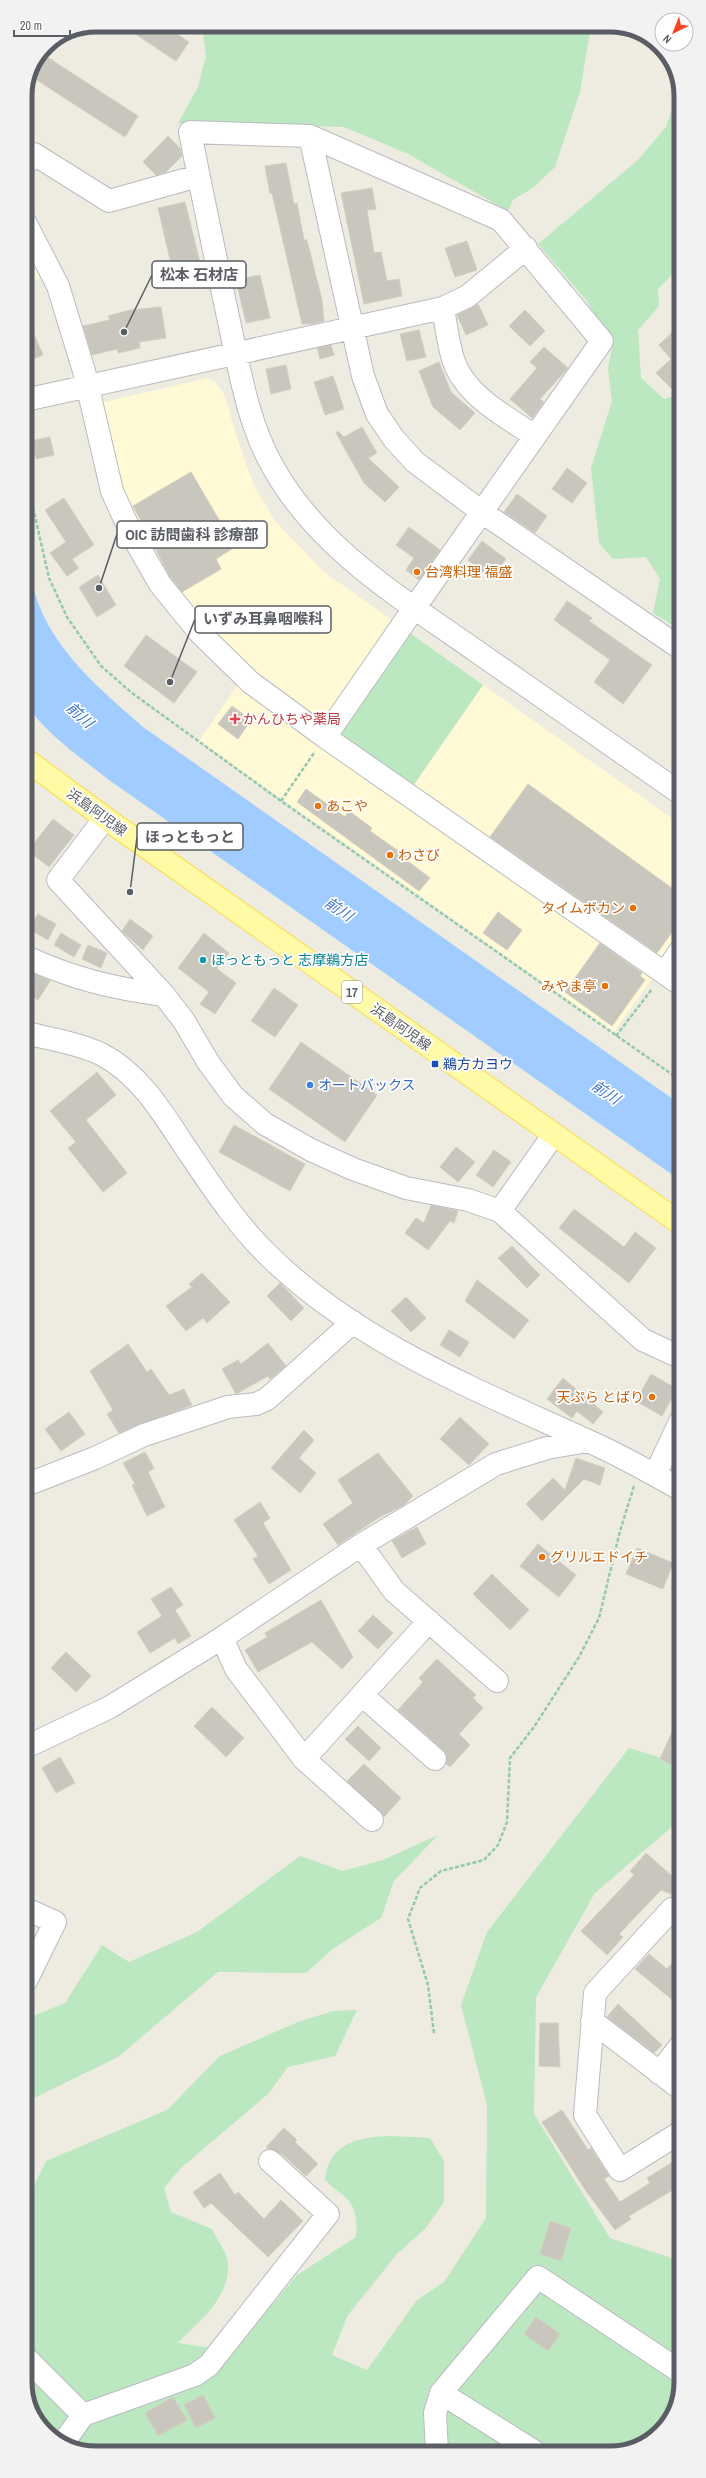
<svg xmlns="http://www.w3.org/2000/svg" width="706" height="2478" viewBox="0 0 706 2478" font-family="'Archivo Narrow','Noto Sans JP',sans-serif">
<style>
.commercial{fill:#fff9d5}
.green{fill:#bbe8c0}
.water{fill:#a0ccff}
.building{fill:#c9c6be;stroke:#d3cfbf}
.lines{fill:none;stroke-linecap:round;stroke-linejoin:round}
.minor-casing{stroke:#b9bbc1;stroke-width:24}
.major-casing{stroke:#fbdc4d;stroke-width:24}
.path{stroke:#94c9a9;stroke-width:2.5;stroke-dasharray:4 2;stroke-linecap:butt}
.minor{stroke:#fff;stroke-width:22}
.major{stroke:#fffaa5;stroke-width:22}
.food-dot{fill:#e8710a;stroke:#fff;stroke-width:1.5}
.health-dot{fill:#e0444e;stroke:#fff;stroke-width:1.5}
.culture-dot{fill:#0f9aa8;stroke:#fff;stroke-width:1.5}
.transit-dot{fill:#1a4fb4;stroke:#fff;stroke-width:1.5}
.shop-dot{fill:#3f7fe0;stroke:#fff;stroke-width:1.5}
.labels{text-anchor:middle;dominant-baseline:central;stroke-width:3.5;stroke-linejoin:round;paint-order:stroke}
.shield{fill:#fff;stroke:#8c8e92;stroke-width:1}
.shield-label{font-size:13px;font-weight:bold;fill:#5a5d63}
.food-label{font-size:14px;fill:#c56008;stroke:#fff;text-anchor:start}
.health-label{font-size:14px;fill:#be3a42;stroke:#fff;text-anchor:start}
.street-label{font-size:14px;fill:#5a5d63;stroke:#fff}
.culture-label{font-size:14px;fill:#0d838f;stroke:#fff;text-anchor:start}
.transit-label{font-size:14px;fill:#164399;stroke:#fff;text-anchor:start}
.shop-label{font-size:14px;fill:#366cbe;stroke:#fff;text-anchor:start}
.water-label{font-size:15px;font-style:italic;fill:#3a72cb;stroke:#fff}
.rim{fill:none;stroke:#5a5d63;stroke-width:5}
.leader{fill:none;stroke:#5a5d63;stroke-width:1.5}
.callout-dot{fill:#5a5d63;stroke:#fff;stroke-width:1.5}
.callout{fill:#fff;stroke:#5a5d63;stroke-width:1.5}
.callout-label{font-size:15px;text-anchor:middle;font-weight:bold;fill:#5a5d63}
</style>
<rect width="100%" height="100%" fill="#eeece1"/>
<path class="commercial" d="M25,237L44,276L25,284Z
M208,378L215,382L224,394L239,444L254,485L275,521L323,571L403,628L404,800L483,685L680,824V940L614,1032L199,741L243,677L124,518L95,404Z"/>
<path class="green" d="M202,25H591L580,92L555,167L533,188L513,200L508,211L408,154L344,127L178,123L198,87L206,56Z
M680,86V274H673L658,289L659,306L638,330L641,378L664,399L680,394V630L653,613L660,579L646,557L613,559L599,543L591,468L612,401L608,369L612,347L587,301L538,244L638,160L666,127Z
M403,628L483,685L403,800L324,744Z
M629,1748L681,1764V1819L595,1893L536,1997L534,2114L610,2238L681,2261V2382L666,2425L624,2452L91,2453L49,2435L26,2396V2202L46,2161L167,2110L220,2056L298,2022L333,2011L357,2010L335,2056L288,2067L268,2094L181,2168L164,2188L171,2212L212,2229C217,2239 227,2253 228,2263C230,2298 200,2320 178,2343L233,2351L297,2275L356,2237C357,2223 357,2206 344,2196C337,2190 331,2187 325,2179C331,2127 392,2136 430,2138L444,2161V2202L425,2229L397,2254L348,2315L332,2355L367,2370L417,2300L444,2282L486,2218L487,2105L461,2005L487,1932Z
M438,1835L394,1881L381,1918L334,1948L306,1973L218,1972L118,2057L26,2102V2019L65,2003L102,1945L129,1962L197,1932L300,1856L343,1871L383,1860Z"/>
<path class="water" d="M25,552C28,566 31,580 35,594C53,651 100,689 143,727L680,1104V1180L109,780C80,757 46,734 25,703Z"/>
<path class="building" d="M122,25H163L189,42L176,61Z
M41,53L138,116L125,137L29,75L31,69Z
M168,136L180,148L182,156L166,172L156,175L143,162Z
M286,163L294,204L297,203L304,240H307L322,300L324,321L311,324H302L272,193L270,194L265,166Z
M372,188L376,209L367,210L374,253L381,252L387,281L399,279L402,296L364,304L341,193Z
M185,202L204,279L176,285L158,208Z
M467,241L477,270L455,277L445,248Z
M260,275L270,318L246,323L236,280Z
M478,304L488,325L466,335L457,315Z
M161,307L166,338L139,342L140,348L118,353L117,349L92,355L83,326L110,320L108,316L130,310Z
M525,310L545,331L530,346L509,326Z
M25,313L43,355L25,362Z
M680,325V397L656,373L671,359L659,345Z
M419,330L426,357L407,361L400,334Z
M331,345L334,355L320,359L317,348Z
M544,347L568,368L540,399L544,402L532,418L510,399L537,368L530,362Z
M439,362L451,392L475,413L460,430L433,407L419,371Z
M286,365L291,389L271,394L266,369Z
M333,376L344,409L325,415L314,382Z
M362,427L377,453L368,458L399,487L385,502L364,483L336,433L338,431L344,437Z
M50,437L54,455L36,459L31,441Z
M567,468L587,483L572,503L552,489Z
M191,472L235,547L216,559L221,569L182,592L170,577L133,506Z
M517,494L547,516L535,533L504,512Z
M64,498L94,545L72,559L79,568L67,576L50,553L66,542L45,510Z
M409,527L440,550L419,580L406,570L414,558L396,545Z
M482,541L506,559L491,578L468,560Z
M98,575L116,605L97,617L79,587Z
M567,601L592,618L589,621L652,665L623,704L594,682L610,660L554,620Z
M146,635L197,672L174,703L124,666Z
M232,706L251,720L238,739L218,724Z
M528,784L680,894V921L657,953L490,837Z
M306,789L345,817L349,811L372,828L370,831L407,857L405,859L430,878L419,891L297,802Z
M53,819L74,835L49,867L28,851Z
M498,912L522,930L507,950L483,933Z
M38,914L56,924L48,940L29,929Z
M130,919L153,936L143,950L122,931Z
M61,933L81,945L74,957L54,945Z
M204,933L229,953L217,969L236,983L215,1014L200,1004L209,992L178,968Z
M600,943L642,973L640,976L645,980L612,1026L565,992Z
M88,945L107,953L101,968L82,959Z
M26,970L50,981L38,1000L26,992Z
M274,988L298,1005L275,1037L251,1021Z
M301,1042L377,1095L345,1142L269,1089Z
M97,1072L116,1095L86,1120L127,1173L103,1192L68,1148L76,1142L50,1111Z
M234,1125L305,1164L290,1191L219,1152Z
M456,1147L475,1162L458,1182L440,1167Z
M494,1150L511,1162L493,1187L476,1175Z
M431,1205L458,1211L454,1223L450,1221L428,1250L405,1233L416,1218L424,1223Z
M574,1209L624,1247L635,1232L656,1248L629,1283L559,1228Z
M512,1246L540,1275L527,1288L498,1258Z
M202,1273L230,1302L207,1323L203,1318L186,1331L166,1306L192,1287L189,1284Z
M477,1280L529,1320L514,1339L465,1301Z
M280,1283L304,1308L291,1321L267,1296Z
M406,1297L426,1318L411,1332L391,1311Z
M449,1330L469,1342L460,1357L440,1345Z
M268,1343L286,1366L270,1379L268,1376L236,1394L222,1369L238,1360L241,1364Z
M128,1344L147,1372L151,1369L169,1395L184,1389L192,1405L119,1433L107,1414L113,1410L90,1371Z
M651,1374L677,1389L662,1416L636,1401Z
M563,1378L603,1412L593,1424L577,1411L572,1418L547,1399Z
M69,1412L85,1434L61,1451L45,1429Z
M460,1417L489,1444L469,1465L440,1439Z
M304,1430L314,1440L299,1458L316,1473L300,1493L271,1468Z
M145,1452L154,1468L148,1472L165,1507L147,1516L132,1485L135,1484L123,1463Z
M378,1453L413,1496L404,1505L378,1518L338,1545L323,1524L353,1503L338,1480Z
M576,1458L605,1468L600,1485L584,1479L542,1521L526,1504L553,1478L565,1490Z
M260,1502L270,1518L263,1523L291,1570L269,1584L253,1559L258,1556L234,1520Z
M417,1527L426,1544L402,1558L392,1541Z
M538,1544L576,1575L559,1597L520,1566Z
M637,1548L673,1563L663,1589L626,1574Z
M492,1574L529,1610L510,1630L473,1594Z
M171,1587L183,1605L175,1610L191,1636L178,1644L175,1638L150,1653L137,1632L162,1616L151,1599Z
M321,1600L353,1657L342,1669L312,1642L258,1672L245,1650L267,1637L265,1633Z
M373,1615L393,1633L378,1649L358,1631Z
M66,1652L91,1676L76,1692L51,1668Z
M437,1659L476,1695L473,1698L483,1708L459,1734L470,1745L450,1767L446,1764L447,1755L443,1750L398,1710L423,1682L419,1678Z
M212,1707L244,1738L226,1757L194,1726Z
M681,1712V1769L660,1759Z
M358,1726L381,1748L369,1761L345,1739Z
M60,1757L75,1783L56,1793L42,1768Z
M364,1764L401,1798L384,1817L347,1781Z
M646,1853L681,1884V1898L661,1890L619,1934L623,1937L607,1955L581,1931L634,1875L630,1871Z
M681,1953V2007L635,1969L649,1954L667,1969Z
M618,2004L662,2045L654,2053L607,2017Z
M540,2023H558L560,2067L539,2066Z
M562,2110L588,2150L591,2148L609,2176L604,2179L620,2202L650,2183L647,2178L681,2157V2185L629,2216L631,2219L615,2230L586,2191L542,2122Z
M284,2128L297,2140L295,2142L318,2164L306,2176L283,2155L266,2147Z
M220,2173L235,2195L238,2192L264,2219L281,2200L303,2221L268,2257L211,2203L204,2208L193,2192Z
M550,2221L571,2228L561,2261L540,2254Z
M536,2317L560,2334L548,2351L524,2334Z
M203,2395L215,2418L196,2428L184,2405Z
M173,2397L187,2420L158,2436L145,2413Z"/>
<g class="lines">
<g class="minor-casing">
<path id="minor" d="M310,136L363,376L377,414L394,439L415,462L482,512L680,648
M25,165L34,154L109,201L198,176
M25,222L58,286L84,371L112,491L132,535L160,584L199,632L250,682L325,737L680,984
M443,308C446,325 448,343 453,359C464,395 506,417 535,436
M25,400L443,308L468,296L526,248
M325,737L408,617L415,607L602,341L501,220L310,136L190,132C202,194 215,255 228,317C239,366 247,422 273,467C319,550 404,600 479,653C546,700 613,746 680,793
M105,818L58,880L164,995L184,1021L208,1062L233,1096L265,1124L311,1150L353,1169L406,1188L468,1200L500,1211L643,1340L680,1357
M26,957C74,979 112,988 164,995
M665,973L680,951
M26,1033C50,1039 78,1043 101,1054C138,1073 161,1110 183,1144C209,1182 235,1223 268,1255C356,1342 475,1389 586,1440C618,1454 650,1472 680,1489
M500,1211L554,1134
M655,1475L680,1422
M26,1485L95,1458L144,1435L228,1407L256,1404L267,1399L353,1322
M361,1545L394,1591L497,1681
M222,1638L236,1669L304,1759L372,1820
M363,1696L435,1759
M26,1747L110,1707L222,1638L361,1545L496,1464L547,1448L588,1441
M304,1759L429,1621
M26,1909L55,1922L26,1981
M681,1912L672,1909L595,1993L585,2115L620,2170L681,2132
M592,2021L681,2089
M659,2073L681,2045
M26,2358L83,2415
M441,2393L535,2452
M64,2442L83,2415L195,2375L209,2365L328,2214L270,2161
M437,2452L435,2413L441,2393L538,2277L681,2372"/>
</g>
<g class="major-casing">
<path id="major" d="M25,759L105,818L680,1223"/>
</g>
<path class="path" d="M25,436L30,494L49,578L67,617L101,666L132,693L281,801L680,1080
M281,801L314,753
M616,1036L652,989
M434,2033L428,1985L408,1919L420,1888L441,1871L484,1860L498,1845L507,1822L510,1758L534,1727L579,1657L599,1618L620,1531L634,1486"/>
<use href="#minor" class="minor"/>
<use href="#major" class="major"/>
</g>
<g class="food-dot">
<circle cx="417" cy="572" r="4"/>
<circle cx="318" cy="806" r="4"/>
<circle cx="390" cy="855" r="4"/>
<circle cx="633" cy="908" r="4"/>
<circle cx="605" cy="986" r="4"/>
<circle cx="652" cy="1397" r="4"/>
<circle cx="542" cy="1557" r="4"/>
</g>
<path class="health-dot" d="M233 713h4v4h4v4h-4v4h-4v-4h-4v-4h4z"/>
<circle class="culture-dot" cx="203" cy="960" r="4"/>
<rect class="transit-dot" x="431" y="1060" width="8" height="8" rx="2"/>
<circle class="shop-dot" cx="310" cy="1085" r="4"/>
<g class="labels">
<rect class="shield" x="342" y="981" width="20" height="22" rx="3"/>
<g class="shield-label">
<text x="352" y="992">17</text>
</g>
<g class="food-label">
<text x="425" y="572">台湾料理 福盛</text>
<text x="326" y="806">あこや</text>
<text x="398" y="855">わさび</text>
<text x="625" y="908" text-anchor="end">タイムボカン</text>
<text x="597" y="986" text-anchor="end">みやま亭</text>
<text x="644" y="1397" text-anchor="end">天ぷら とばり</text>
<text x="550" y="1557">グリルエドイチ</text>
</g>
<g class="health-label">
<text x="243" y="719">かんひちや薬局</text>
</g>
<g class="street-label">
<text transform="translate(97 812) rotate(36)">浜島阿児線</text>
<text transform="translate(401 1027) rotate(35)">浜島阿児線</text>
</g>
<g class="culture-label">
<text x="211" y="960">ほっともっと 志摩鵜方店</text>
</g>
<g class="transit-label">
<text x="443" y="1064">鵜方カヨウ</text>
</g>
<g class="shop-label">
<text x="318" y="1085">オートバックス</text>
</g>
<g class="water-label">
<text transform="translate(80 715) rotate(42)">前川</text>
<text transform="translate(339 909) rotate(34)">前川</text>
<text transform="translate(606 1092) rotate(34)">前川</text>
</g>
</g>
<path d="M0 0H706V2478H0ZM96 32H610A64 64 0 0 1 674 96V2382A64 64 0 0 1 610 2446H96A64 64 0 0 1 32 2382V96A64 64 0 0 1 96 32Z" fill="#f2f2f3" fill-rule="evenodd"/>
<path class="rim" d="M96 32H610A64 64 0 0 1 674 96V2382A64 64 0 0 1 610 2446H96A64 64 0 0 1 32 2382V96A64 64 0 0 1 96 32Z"/>
<path class="leader" d="M124 332L152 275M99 588L117 534M170 682L195 619M130 892L137 837"/>
<g class="callout-dot">
<circle cx="124" cy="332" r="4"/>
<circle cx="99" cy="588" r="4"/>
<circle cx="170" cy="682" r="4"/>
<circle cx="130" cy="892" r="4"/>
</g>
<g class="callout">
<rect x="152" y="261" width="94" height="27" rx="4"/>
<rect x="117" y="521" width="150" height="27" rx="4"/>
<rect x="195" y="606" width="136" height="27" rx="4"/>
<rect x="137" y="823" width="106" height="27" rx="4"/>
</g>
<g class="callout-label">
<text x="199" y="280">松本 石材店</text>
<text x="192" y="540">OIC 訪問歯科 診療部</text>
<text x="263" y="624">いずみ耳鼻咽喉科</text>
<text x="190" y="842">ほっともっと</text>
</g>
<g transform="translate(674 32) rotate(223)"><circle r="19" fill="#ffffff" stroke="#bdbec1"/>
<path d="M0-3L7 15L0 10L-7 15Z" fill="#f54620"/>
<text y="-6" font-size="11" font-weight="bold" text-anchor="middle" fill="#5a5d63">N</text>
</g>
<path d="M14 30v6h56v-6" fill="none" stroke="#5a5d63" stroke-width="2"/>
<text x="20" y="30" font-size="12" fill="#5a5d63" stroke="#ffffff" stroke-width="3" paint-order="stroke">20 m</text>
</svg>
